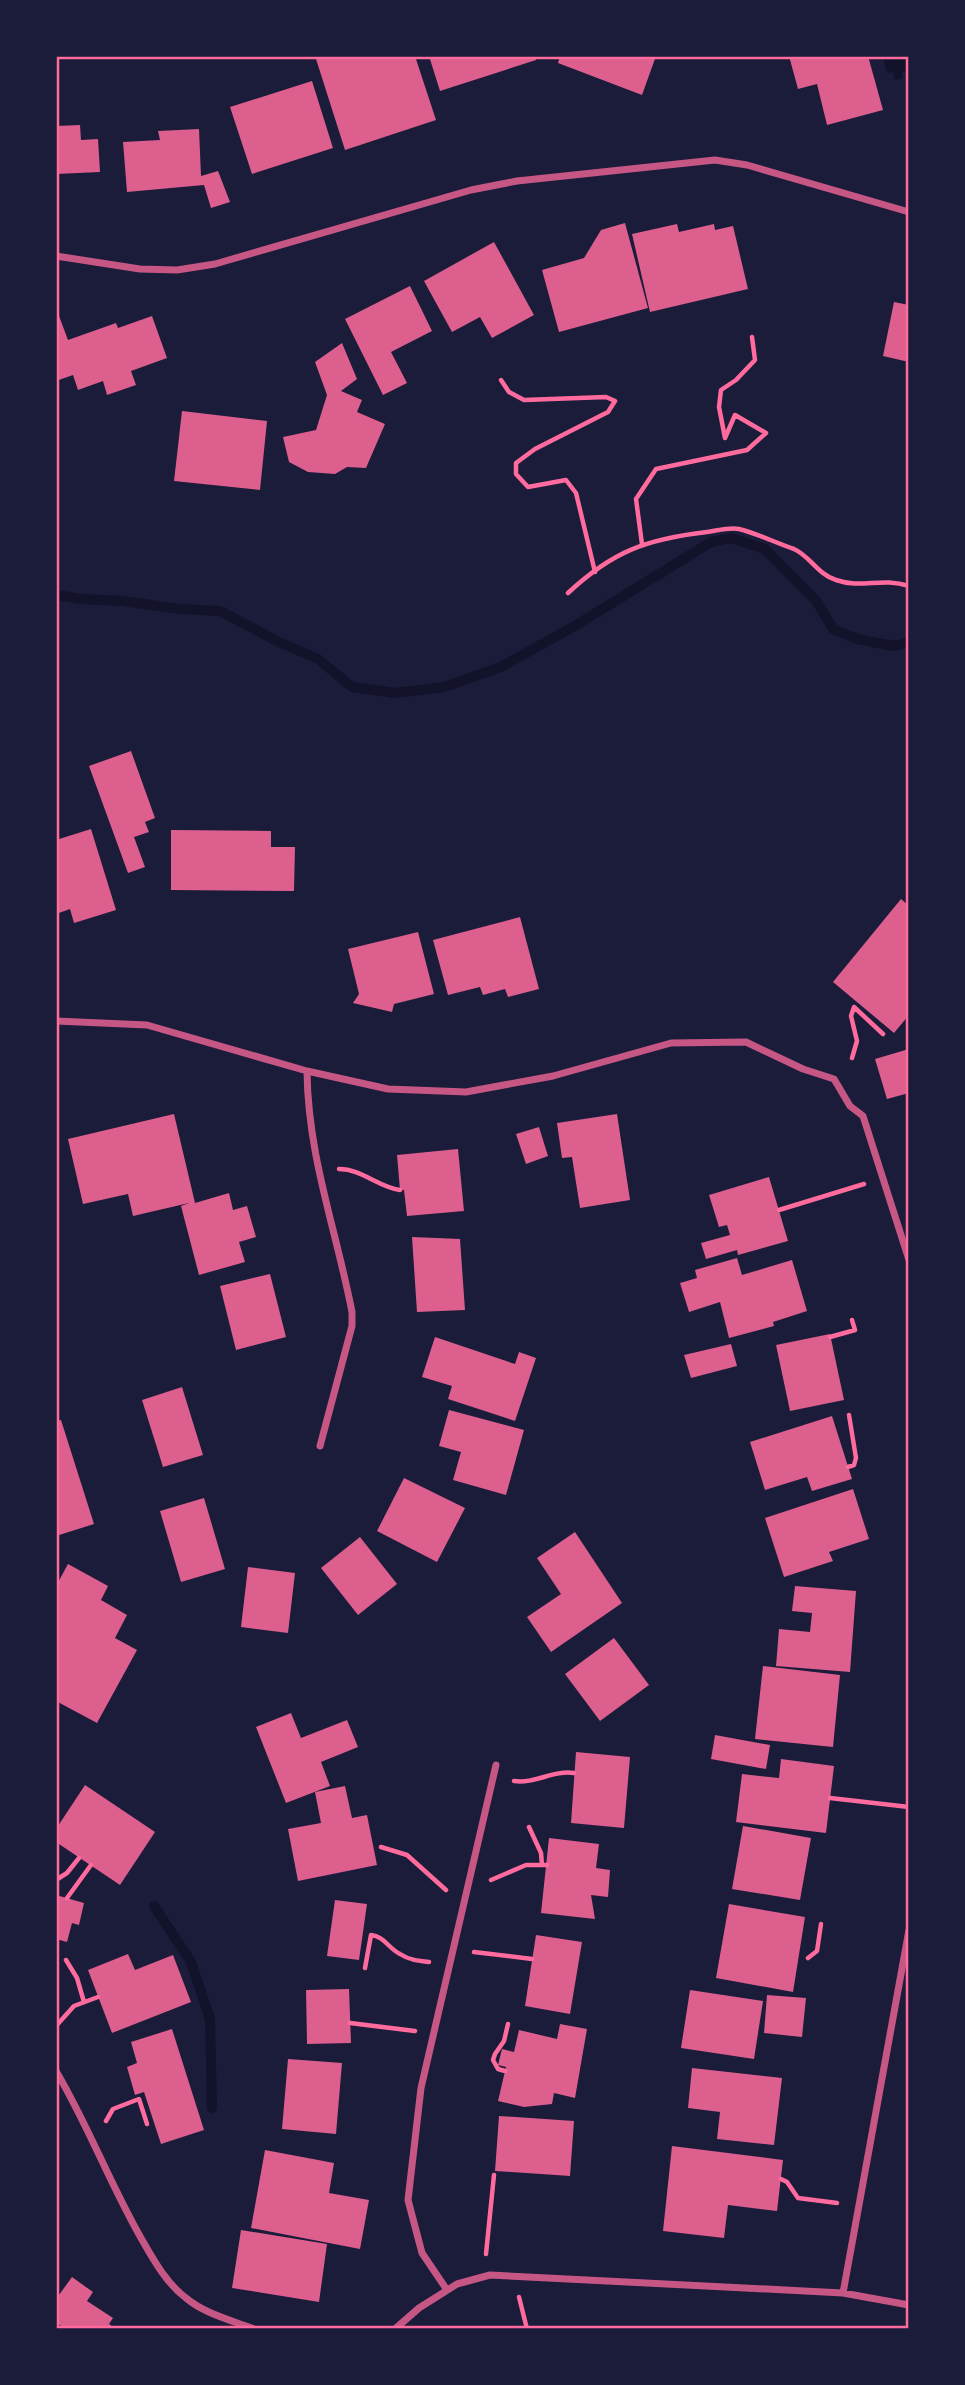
<svg xmlns="http://www.w3.org/2000/svg" width="965" height="2385" viewBox="0 0 965 2385" font-family="Mulish,sans-serif">
<style>
.water{fill:#12122b}
.lines{fill:none;stroke-linecap:round;stroke-linejoin:round}
.stream{stroke:#12122b;stroke-width:10}
.building{fill:#dd5f8e}
.path{stroke:#ff6b9d;stroke-width:4.5}
.minor{stroke:#c65784;stroke-width:7}
.neatline{fill:none;stroke:#ff6b9d;stroke-width:2.5}
</style>
<rect width="100%" height="100%" fill="#1b1b3a"/>
<path class="water" d="M883,56H907L909,70L902,72L903,78L895,80L893,72L887,73Z"/>
<g class="lines">
<path class="stream" d="M56,595L81,599L122,601L180,609L220,611L279,642L318,659L352,687L395,693L444,687L501,667L578,624L711,542L731,538L765,549L817,602L833,629L857,639L894,646L909,642
M154,1906L191,1962L210,2019L212,2108"/>
</g>
<path class="building" d="M326,56H415L436,120L345,150L316,59Z
M429,56H535L536,60L440,91Z
M560,56H656L642,95L558,63Z
M789,56H868L883,110L827,125L817,84L798,89Z
M312,81L333,148L252,174L230,107Z
M80,125L81,140L98,139L100,172L56,174V126Z
M199,129L201,176L218,171L230,202L211,208L204,185L127,192L123,142L160,140L158,131Z
M625,223L648,308L559,332L542,270L584,258L601,230Z
M677,224L679,232L714,224L715,230L733,226L748,289L650,312L632,234Z
M494,242L534,315L492,338L480,317L452,332L424,281Z
M410,286L432,331L391,352L407,383L383,395L345,319Z
M894,302L909,305V362L883,356Z
M59,316L68,340L116,323L118,328L152,316L167,358L131,371L136,385L107,395L103,381L78,390L73,375L56,381V317Z
M342,343L357,379L341,391L362,400L357,412L385,424L366,468L347,467L335,474L308,472L289,462L283,437L316,430L327,395L315,362Z
M182,411L267,421L260,490L174,481Z
M131,751L155,818L145,822L149,832L134,837L145,867L128,873L89,766Z
M91,829L116,910L74,923L70,909L56,914V840Z
M171,830L271,831V847H295L294,891L171,890Z
M901,899L909,906V971L906,974L909,976V1015L894,1033L833,982Z
M520,917L539,989L508,997L505,989L483,995L480,987L448,995L433,940Z
M418,932L434,994L394,1004L392,1012L353,1003L359,994L348,949Z
M909,1049V1093L887,1099L875,1059Z
M174,1114L195,1203L229,1193L233,1210L247,1206L256,1237L239,1242L245,1262L199,1275L181,1206L189,1203L133,1216L128,1194L83,1204L68,1139Z
M617,1114L630,1200L580,1208L572,1157L562,1158L557,1123Z
M539,1127L548,1156L526,1164L516,1134Z
M458,1149L464,1211L407,1216L404,1190H400L397,1155Z
M769,1177L788,1241L738,1255L737,1250L706,1259L701,1243L730,1235L727,1225L719,1227L709,1195Z
M412,1237L460,1239L465,1310L417,1312Z
M737,1258L742,1275L792,1260L807,1311L773,1322L774,1326L729,1338L720,1302L689,1312L680,1283L697,1278L695,1270Z
M270,1274L286,1337L236,1350L220,1286Z
M830,1334L844,1400L790,1411L776,1345Z
M435,1337L515,1364L519,1352L536,1358L515,1421L448,1399L452,1386L422,1377Z
M731,1344L737,1366L691,1378L684,1355Z
M182,1387L203,1455L163,1467L142,1400Z
M449,1410L524,1430L506,1495L453,1480L461,1452L439,1446Z
M832,1416L852,1479L812,1491L807,1477L765,1490L750,1442Z
M61,1420L94,1524L56,1536V1421Z
M404,1478L465,1508L437,1562L377,1531Z
M853,1489L869,1539L829,1552L833,1561L784,1577L765,1518Z
M204,1498L225,1569L181,1582L160,1511Z
M575,1532L622,1603L551,1652L527,1617L561,1594L537,1558Z
M360,1537L397,1584L358,1615L321,1568Z
M68,1564L108,1586L101,1600L127,1615L115,1638L137,1650L97,1723L56,1701V1586Z
M248,1567L295,1573L288,1633L241,1627Z
M795,1586L856,1591L850,1672L776,1666L779,1629L810,1632L812,1613L792,1611Z
M614,1638L649,1685L600,1721L565,1674Z
M763,1666L840,1675L833,1747L755,1739Z
M291,1713L301,1738L347,1720L358,1747L321,1762L330,1786L286,1803L256,1727Z
M715,1735L770,1745L766,1769L711,1759Z
M576,1752L630,1757L624,1828L571,1823Z
M781,1759L834,1766L826,1833L736,1822L742,1774L779,1778Z
M85,1785L155,1832L120,1885L56,1842V1829Z
M345,1786L352,1818L367,1815L377,1865L298,1881L288,1829L321,1823L315,1792Z
M743,1826L811,1838L800,1900L732,1889Z
M549,1838L599,1844L596,1868L610,1870L608,1897L591,1895L595,1919L541,1913Z
M56,1895L84,1903L79,1925L72,1923L67,1942L56,1939Z
M335,1900L367,1904L359,1960L327,1956Z
M729,1904L805,1917L793,1992L716,1978Z
M536,1935L582,1942L570,2014L525,2006Z
M128,1954L135,1970L173,1955L191,2002L112,2033L88,1970Z
M349,1989L351,2043L307,2044L306,1990Z
M690,1990L763,2001L754,2059L681,2048Z
M767,1995L806,1998L802,2037L764,2033Z
M560,2024L587,2029L575,2098L554,2093L552,2104L524,2107L498,2101L506,2067L498,2065L502,2049L514,2052L519,2030L557,2039Z
M172,2029L204,2130L161,2144L144,2092L135,2095L127,2067L137,2063L131,2042Z
M288,2059L342,2063L336,2134L282,2129Z
M692,2068L782,2078L774,2145L717,2139L720,2112L688,2108Z
M499,2116L574,2121L570,2176L495,2171Z
M672,2146L783,2160L777,2211L728,2205L724,2238L663,2231Z
M265,2150L334,2163L329,2193L369,2200L360,2249L251,2228Z
M241,2230L327,2244L319,2302L232,2288Z
M72,2277L93,2292L87,2301L113,2318L109,2324L116,2329H59L61,2326L56,2322V2299Z"/>
<g class="lines">
<path class="path" d="M501,380L509,392L524,400L606,397L615,401L608,412L535,449L516,463V474L528,487L566,480L576,493L595,572
M642,544L636,499L656,469L747,450L766,433L735,415L725,438L719,407L721,390L736,380L755,360L752,337
M568,593C613,551 647,539 707,532C716,531 729,527 739,529C756,533 776,543 794,549C810,556 817,574 836,580C862,589 881,577 909,586
M852,1058L857,1041L851,1016L854,1007L883,1034
M339,1169C362,1169 378,1187 400,1190
M779,1210L864,1184
M830,1337L855,1330L852,1320
M848,1467L854,1465L856,1458L849,1415
M514,1781C535,1784 553,1770 574,1773
M830,1798L909,1807
M529,1827L541,1853L542,1865
M381,1847L407,1855L446,1890
M56,1880L67,1873L79,1858
M491,1880L526,1865H547
M67,1898L91,1865
M474,1952L532,1959
M808,1958L817,1951L821,1924
M66,1960L77,1978L84,2002
M365,1968L371,1935C384,1936 388,1948 400,1954C409,1960 419,1961 429,1962
M350,2023L415,2031
M56,2026L74,2006L98,1997
M505,2071L498,2069L493,2060L495,2054L504,2041L508,2024
M106,2121L113,2109L139,2099L147,2124
M781,2179L787,2182L798,2198L837,2203
M486,2254L494,2175
M519,2297L527,2329"/>
<path class="minor" d="M56,256L140,269L177,270L215,264L471,190L517,181L715,160L747,165L909,212
M56,1021L147,1025L307,1071L388,1089L466,1092L553,1076L671,1043L746,1042L803,1069L834,1079L850,1106L863,1116L909,1260
M307,1071C308,1157 336,1229 352,1312V1326L320,1446
M56,2071C88,2125 110,2184 141,2238C153,2259 166,2283 186,2298C205,2314 231,2320 254,2329
M447,2290L422,2253L408,2200L421,2088L496,1765
M843,2293L909,1930
M395,2329L419,2308L457,2284L490,2275L843,2293L909,2305"/>
</g>
<rect width="965" height="2385" fill="none" stroke="#1b1b3a" stroke-width="116"/>
<rect x="58" y="58" width="849" height="2269" class="neatline"/>
</svg>
